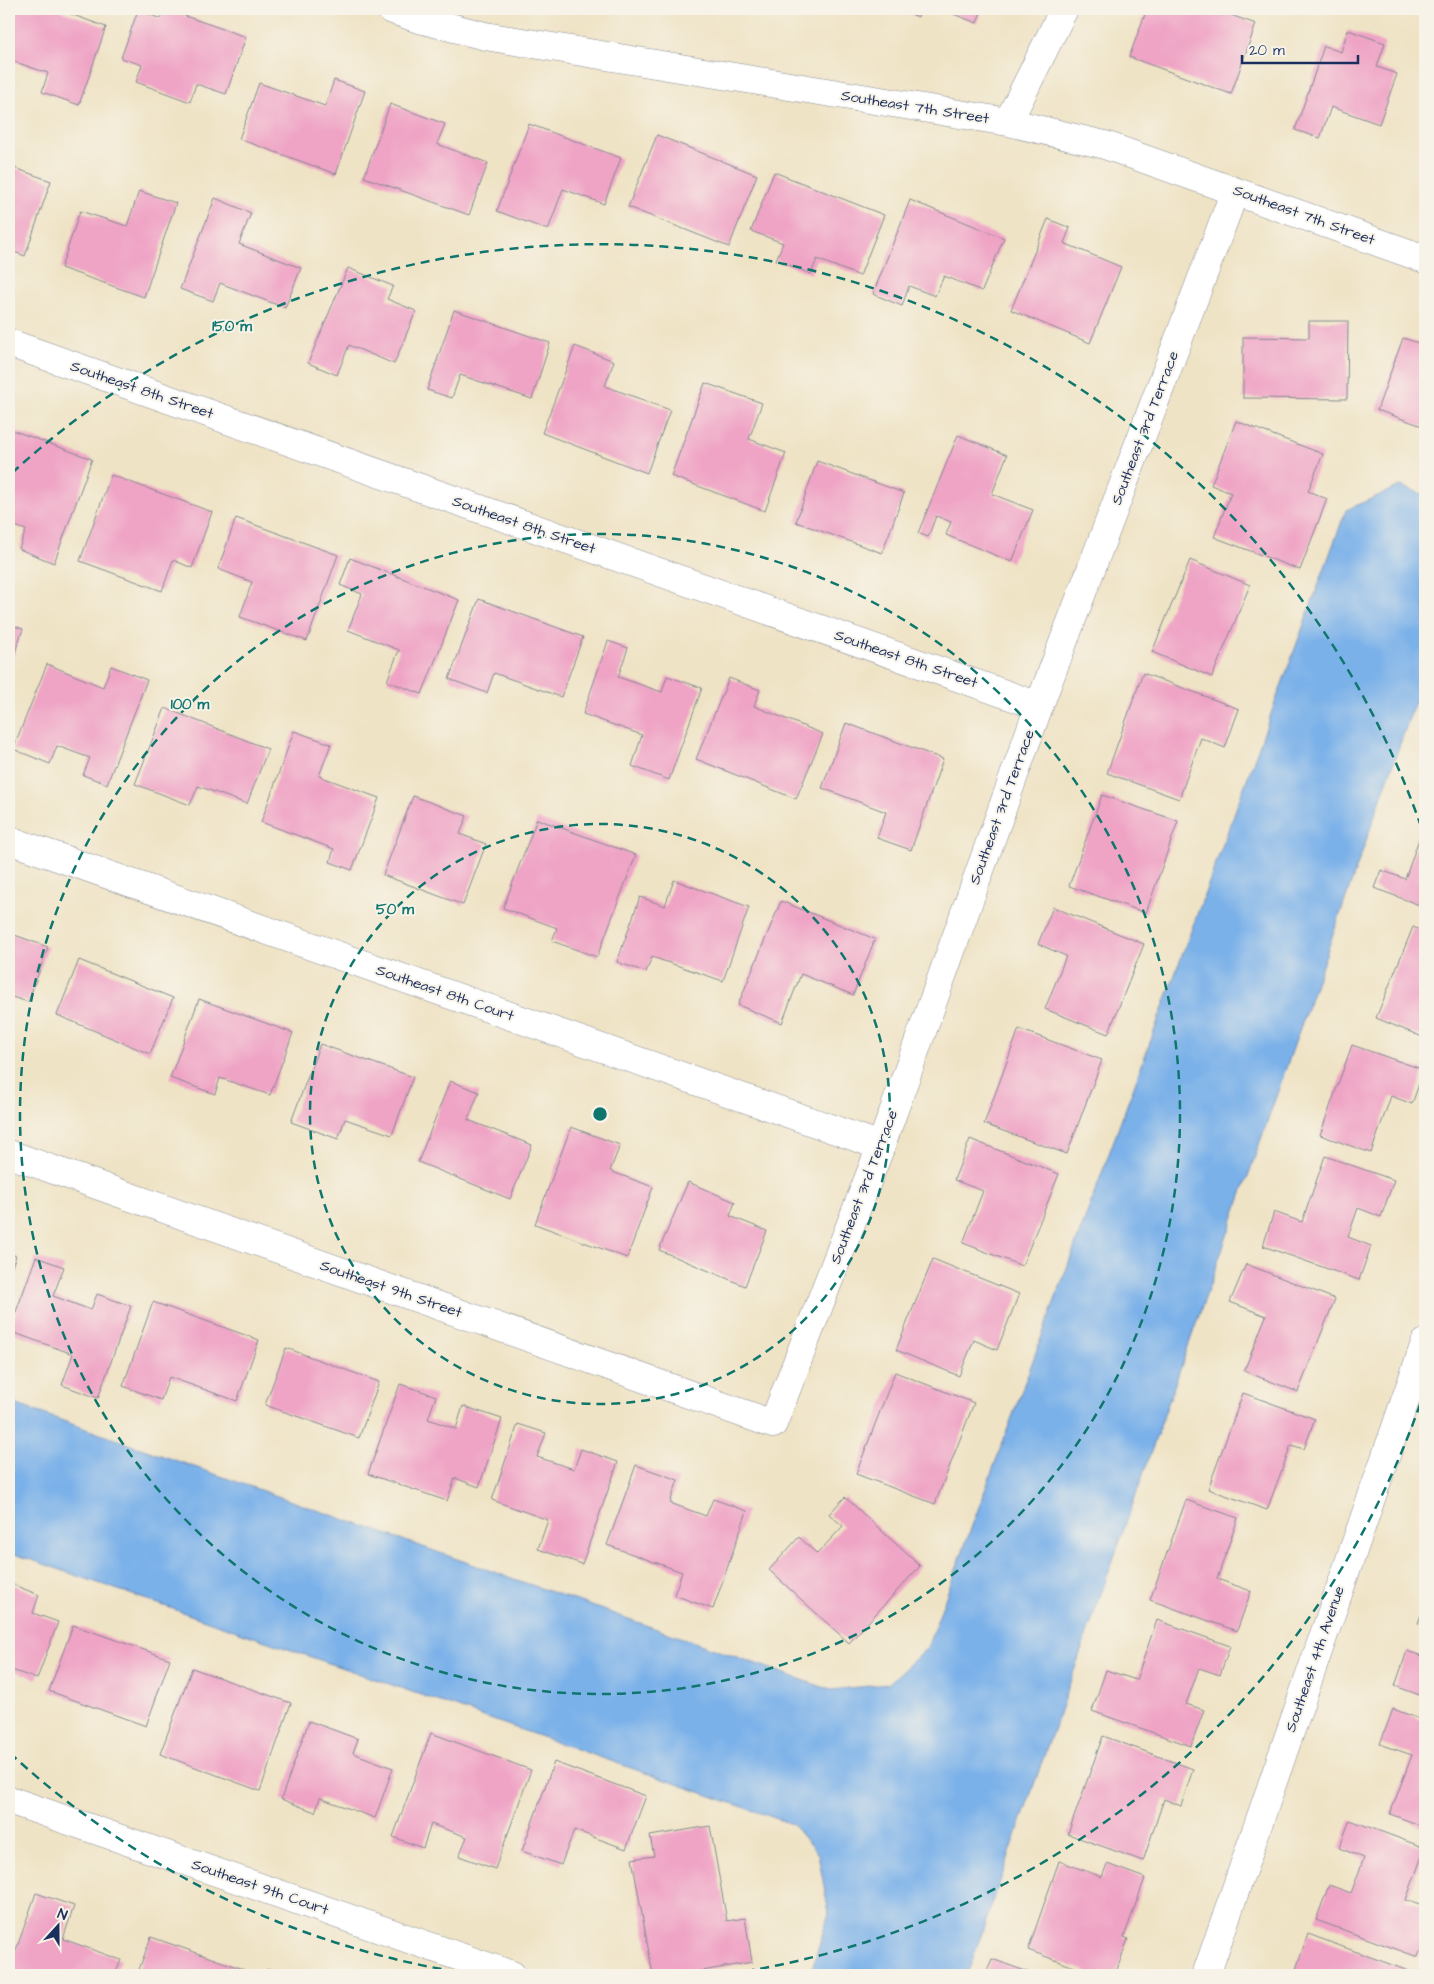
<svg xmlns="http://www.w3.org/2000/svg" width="1434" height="1984" viewBox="0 0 1434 1984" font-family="'Architects Daughter',sans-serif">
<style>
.water{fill:#7ab1e9;stroke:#4a70a4}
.building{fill:#efa3c5}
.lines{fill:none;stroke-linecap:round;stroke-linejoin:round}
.minor-casing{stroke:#858992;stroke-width:29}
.minor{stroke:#fff;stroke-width:28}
.ring{fill:none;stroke:#0f766e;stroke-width:2.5;stroke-dasharray:9 6}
.labels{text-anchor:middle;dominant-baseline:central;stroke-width:4;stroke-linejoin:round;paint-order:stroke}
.street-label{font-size:15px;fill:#1b2f5e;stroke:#f7f3e8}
.centre{fill:#0f766e;stroke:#f7f3e8;stroke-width:2.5}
.ring-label{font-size:15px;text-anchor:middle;font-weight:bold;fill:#0f766e;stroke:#f7f3e8;stroke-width:4;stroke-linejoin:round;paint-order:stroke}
</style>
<rect width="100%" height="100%" fill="#f7f3e8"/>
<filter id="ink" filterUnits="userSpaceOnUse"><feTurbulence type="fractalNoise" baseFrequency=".02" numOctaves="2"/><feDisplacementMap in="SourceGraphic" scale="10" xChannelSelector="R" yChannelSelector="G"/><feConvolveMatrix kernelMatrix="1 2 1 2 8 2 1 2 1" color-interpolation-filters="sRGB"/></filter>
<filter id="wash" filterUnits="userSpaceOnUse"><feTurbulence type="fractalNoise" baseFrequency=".0096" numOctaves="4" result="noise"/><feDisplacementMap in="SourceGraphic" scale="20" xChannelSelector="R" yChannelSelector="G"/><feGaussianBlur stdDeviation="1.12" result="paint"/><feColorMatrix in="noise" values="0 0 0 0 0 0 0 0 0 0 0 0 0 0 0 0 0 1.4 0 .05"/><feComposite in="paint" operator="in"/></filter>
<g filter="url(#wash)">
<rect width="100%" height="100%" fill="#efe3c5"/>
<path class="water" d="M1400,486L1425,495V673L967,1975H810L829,1913L818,1854L792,1824L9,1552V1402L831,1690L888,1684L927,1648L1346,510Z"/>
<g id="blocks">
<path class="building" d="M9,9H57L106,27L79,105L42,92L48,73L9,60Z
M165,9L246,37L226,94L196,84L190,102L136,82L142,65L121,58L138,10L161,19Z
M899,9H921L918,17Z
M940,9H982L977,23Z
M1147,9H1214L1256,24L1231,94L1129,57Z
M1348,30L1385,43L1377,67L1397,74L1379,124L1331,107L1320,138L1295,130L1324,46L1341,52Z
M334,80L365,91L336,174L239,139L259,83L325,106Z
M390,104L445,124L437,144L488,163L469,215L364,177Z
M529,124L621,158L604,204L563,189L548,230L497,211Z
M657,135L757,175L729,247L628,207Z
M9,166L51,181L25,256L9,250Z
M774,172L884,215L860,276L817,259L811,274L776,260L783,243L751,231Z
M139,191L176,203L144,297L61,268L80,211L127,226Z
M215,198L251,213L239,244L301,268L285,308L220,283L213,301L180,289Z
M910,200L1004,238L982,291L944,276L935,296L909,286L902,306L873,294Z
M1048,219L1070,228L1064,243L1121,267L1090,343L1011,310Z
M348,268L393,286L387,299L416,311L394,364L349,345L337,375L308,363Z
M454,310L550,343L532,399L460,375L452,398L427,390Z
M1309,321H1348L1347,399L1243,398V337L1309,338Z
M1403,338L1425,345V427L1377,410Z
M575,346L614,361L605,386L670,410L647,473L542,433Z
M705,383L762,403L749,439L786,453L765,511L671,476Z
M1236,421L1323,454L1308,491L1327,499L1300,570L1214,537L1231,493L1211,485Z
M9,429L92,459L54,563L19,549L26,530L9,524Z
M958,435L1007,455L992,494L1033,510L1012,562L946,535L951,522L936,516L928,537L918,533Z
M817,461L904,493L882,553L796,522Z
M111,475L212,512L192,568L173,560L162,591L80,561Z
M236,518L338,555L307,641L240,617L252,582L218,569Z
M350,558L459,600L422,694L387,681L399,650L348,630L362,594L340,585Z
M1190,560L1250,585L1212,677L1152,652Z
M479,599L583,637L561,697L494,673L487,693L449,679Z
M9,624L23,629L9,669Z
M608,641L628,648L618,677L662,692L667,676L702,688L669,780L632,766L642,735L583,714Z
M47,664L103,687L111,666L147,680L107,784L83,775L90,758L57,746L50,764L13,749Z
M1143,673L1239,709L1225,748L1201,738L1179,799L1107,773Z
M729,678L760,690L754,706L823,734L796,799L696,759Z
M165,708L268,749L247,804L198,786L190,805L135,784Z
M846,723L943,759L911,850L877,838L886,812L822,788Z
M294,731L331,744L319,776L379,798L352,870L330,862L334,849L261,822Z
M1102,795L1178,821L1146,913L1069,886Z
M413,796L467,816L460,834L486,844L463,905L383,875Z
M537,819L636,855L597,957L552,941L557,928L503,908Z
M1425,822V907L1374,888L1381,870L1405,879Z
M674,880L749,907L723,981L652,957L646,972L617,962L640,897L665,906Z
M781,901L875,939L853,995L801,974L782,1023L738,1005Z
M1053,907L1144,944L1108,1034L1045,1009L1066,956L1038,944Z
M1413,927L1425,932V1038L1376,1018Z
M9,933L48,947L28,1002L9,996Z
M79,960L173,998L150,1054L57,1015Z
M199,999L293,1033L270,1095L220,1078L215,1094L170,1078Z
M1019,1029L1102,1060L1067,1154L984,1124Z
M320,1044L413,1077L392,1135L345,1119L338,1139L291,1122Z
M1352,1045L1424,1070L1412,1104L1391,1096L1371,1153L1320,1135Z
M450,1081L479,1092L468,1120L532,1145L510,1199L418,1162Z
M571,1127L620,1145L610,1171L653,1187L627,1258L535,1224Z
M970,1139L1059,1174L1022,1266L963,1243L983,1191L954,1180Z
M1325,1156L1394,1180L1381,1217L1358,1208L1348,1237L1371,1246L1359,1280L1263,1246L1274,1212L1302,1222Z
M688,1182L735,1202L730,1216L767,1231L745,1286L659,1250Z
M9,1253L16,1256L9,1274Z
M36,1257L64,1267L53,1296L91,1310L97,1294L131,1306L98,1398L62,1385L73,1354L9,1331Z
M933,1259L1019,1294L997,1350L974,1340L959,1376L896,1350Z
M1246,1264L1335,1299L1298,1392L1244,1371L1266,1316L1230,1302Z
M153,1302L259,1340L237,1401L169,1377L161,1400L123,1386Z
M286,1348L379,1382L359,1438L265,1405Z
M895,1372L974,1403L935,1504L856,1474Z
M400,1384L436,1396L428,1419L456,1429L463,1406L502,1419L479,1487L455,1478L447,1501L368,1474Z
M1243,1393L1315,1419L1304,1449L1291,1445L1267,1510L1208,1489Z
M518,1424L546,1433L537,1457L574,1469L581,1449L618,1462L582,1564L538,1549L548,1520L492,1500Z
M636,1465L678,1480L670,1503L706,1516L713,1499L747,1511L713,1609L674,1595L682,1572L607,1545Z
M845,1497L920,1566L849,1643L769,1570L799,1537L817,1554L843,1526L829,1514Z
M1186,1500L1238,1518L1217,1579L1251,1591L1237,1631L1150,1600Z
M9,1583L39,1595L33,1613L58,1622L37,1679L9,1669Z
M1425,1604V1625L1418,1623Z
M1157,1620L1230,1646L1220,1675L1199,1668L1186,1704L1204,1710L1191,1746L1092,1711L1106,1670L1136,1680Z
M73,1625L170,1659L146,1726L49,1691Z
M1407,1651L1425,1657V1697L1395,1686Z
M192,1668L291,1703L260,1791L160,1754Z
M1393,1709L1425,1721V1827L1390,1814L1412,1755L1380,1744Z
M309,1721L358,1739L353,1753L393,1768L375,1818L320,1798L315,1812L281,1799Z
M431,1733L531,1770L495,1869L459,1856L467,1837L431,1824L423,1848L393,1837Z
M1103,1736L1193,1769L1181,1806L1164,1799L1143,1861L1068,1834Z
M554,1762L646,1796L626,1849L574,1830L561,1865L522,1851Z
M1350,1820L1425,1848L1406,1900L1425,1907V1937L1418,1957L1316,1920L1329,1885L1351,1893L1364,1858L1339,1848Z
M710,1826L727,1921L745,1918L752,1962L680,1975H653L632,1859L654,1856L650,1836Z
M1059,1861L1102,1877L1107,1864L1145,1878L1124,1937L1128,1939L1115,1975H1096L1028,1950Z
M36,1893L74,1906L63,1939L121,1960L115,1975H9V1970Z
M1308,1934L1414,1973V1975H1294Z
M151,1937L243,1969L241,1975H137Z
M992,1959L1036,1975H985Z
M267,1969L282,1975H265Z"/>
</g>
</g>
<g filter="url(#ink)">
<use href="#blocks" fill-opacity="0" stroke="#858992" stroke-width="1"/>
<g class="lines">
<g class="minor-casing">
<path id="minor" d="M390,9L419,19L485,36L1008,122L1105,145L1425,259
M1008,122L1064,9
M9,343L1039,706
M9,840L881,1146
M9,1154L773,1424L881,1146L1039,706L1235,191
M9,1800L512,1975
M1206,1975L1425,1343"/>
</g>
<use href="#minor" class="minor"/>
</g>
</g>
<g class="ring">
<circle cx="600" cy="1114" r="290"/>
<circle cx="600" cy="1114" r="580"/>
<path d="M1425 1390A870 870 0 0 1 729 1974M471 1974A870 870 0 0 1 12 1755M12 473A870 870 0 0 1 1425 838"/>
</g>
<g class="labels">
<g class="street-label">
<text transform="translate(915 107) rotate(9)">Southeast 7th Street</text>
<text transform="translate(1304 215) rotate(20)">Southeast 7th Street</text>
<text transform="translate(142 390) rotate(19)">Southeast 8th Street</text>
<text transform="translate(1145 428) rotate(-69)">Southeast 3rd Terrace</text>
<text transform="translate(524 525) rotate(19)">Southeast 8th Street</text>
<text transform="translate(906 659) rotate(19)">Southeast 8th Street</text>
<text transform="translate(1002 807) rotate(-70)">Southeast 3rd Terrace</text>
<text transform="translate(445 993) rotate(19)">Southeast 8th Court</text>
<text transform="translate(864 1187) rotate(-69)">Southeast 3rd Terrace</text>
<text transform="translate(391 1289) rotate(19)">Southeast 9th Street</text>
<text transform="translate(1315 1659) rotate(-71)">Southeast 4th Avenue</text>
<text transform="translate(260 1887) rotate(19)">Southeast 9th Court</text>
</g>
</g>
<circle cx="600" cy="1114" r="8" class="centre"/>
<g class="ring-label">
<text x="232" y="331">150 m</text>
<text x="190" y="709">100 m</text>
<text x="395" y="914">50 m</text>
</g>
<rect width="1434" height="1984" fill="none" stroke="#f7f3e8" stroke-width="30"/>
<g transform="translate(58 1926) rotate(21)" stroke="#f7f3e8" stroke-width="4" paint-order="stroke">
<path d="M0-4L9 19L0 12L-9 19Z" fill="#1b2f5e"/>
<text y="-8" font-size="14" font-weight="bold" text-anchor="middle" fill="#1b2f5e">N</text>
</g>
<path d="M1242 55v8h116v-8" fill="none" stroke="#1b2f5e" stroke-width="2.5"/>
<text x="1249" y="55" font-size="15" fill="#1b2f5e" stroke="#f7f3e8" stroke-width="4" paint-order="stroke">20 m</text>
</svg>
